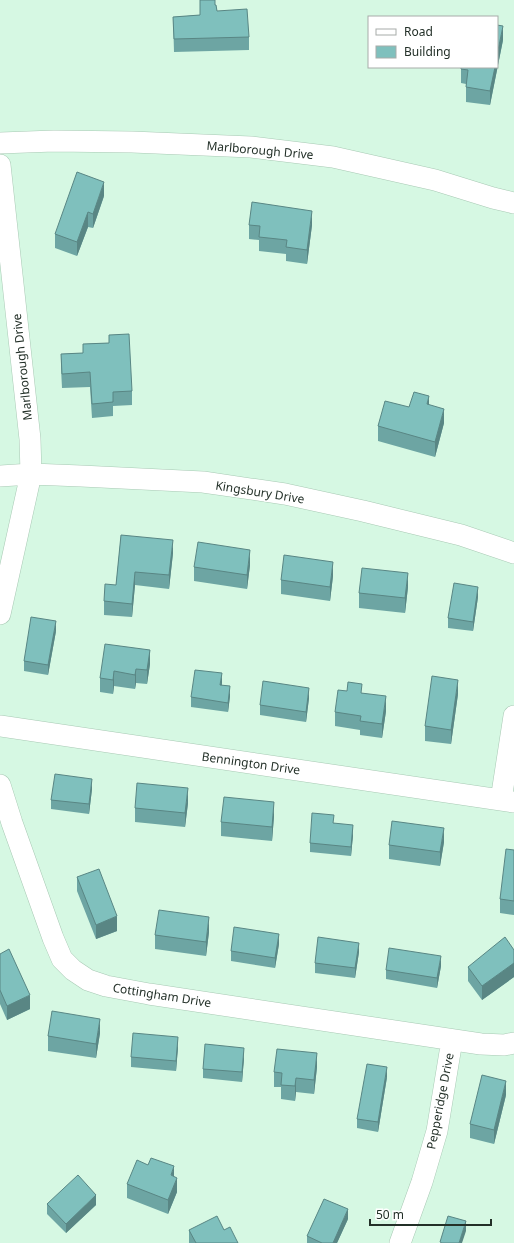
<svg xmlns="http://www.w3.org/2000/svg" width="514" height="1243" viewBox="0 0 514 1243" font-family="'Noto Sans',sans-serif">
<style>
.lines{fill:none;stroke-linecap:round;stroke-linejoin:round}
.minor-casing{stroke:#a8c9b4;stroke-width:22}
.minor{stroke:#fff;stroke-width:21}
.wall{fill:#6da5a3}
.shaded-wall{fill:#598684}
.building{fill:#7fc0bd;stroke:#598684}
.labels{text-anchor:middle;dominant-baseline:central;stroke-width:3;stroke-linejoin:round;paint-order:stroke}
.street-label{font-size:12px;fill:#233028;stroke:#fff}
</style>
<rect width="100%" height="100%" fill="#d6f8e3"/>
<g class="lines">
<g class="minor-casing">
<path id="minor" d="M0,143L54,141L132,142L251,147L333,157L435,180L493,198L514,203
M0,165L30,439L31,474L0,614
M0,476L31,474L81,476L203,482L285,494L363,511L461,535L514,553
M0,726L514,802
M0,785L12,823L53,938L62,959L73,970L88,980L106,986L149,994L481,1044L504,1045L514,1043
M501,800L514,716
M400,1243L422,1182L437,1131L452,1040"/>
</g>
<use href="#minor" class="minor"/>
</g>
<path class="wall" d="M216,5L217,11L249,37V50L174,52L173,17L200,15Z
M503,40L490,105L466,102V84L461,83V69Z
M104,196L93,228L88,227L77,256L55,248V234Z
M249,225H312L307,264L286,261V254L259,251V240L249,239Z
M109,335L132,391V405L113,406V416L92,418L90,387L62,388L61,368V354L83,353V344L109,343Z
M429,405L444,423L435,457L378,441V426L409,407Z
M121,535L173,553L169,589L135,585L132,617L104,615V601L116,585Z
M250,565L247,589L194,581V567Z
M333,576L330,601L281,594V580Z
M408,587L405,613L359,608V593Z
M478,597L473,631L448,628V618Z
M56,631L48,675L24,671V661Z
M150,650V664L147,684L136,683L135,689L114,686L113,694L100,692V678Z
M222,683V685L230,696L228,712L191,707V697Z
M362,693L386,711L382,738L360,735V730L335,726V712Z
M458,694L451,744L425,741V726Z
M309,698L306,722L260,715V705Z
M92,789L89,814L51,809V800Z
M188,803L185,827L135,822V808Z
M274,816L272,841L221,836V822Z
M334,823L353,835L351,856L310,852V843Z
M444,842L440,866L389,859V845Z
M514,850V915L500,913V899Z
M77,877L117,931L96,939L77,891Z
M209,932L206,956L155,949V935Z
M279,944L275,968L231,961V951Z
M514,950V977L482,1000L468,981V967Z
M359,952L355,978L315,973V963Z
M0,954L30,1009L7,1020L0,1004Z
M441,966L437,988L386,979V970Z
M100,1033L96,1058L48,1051V1036Z
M178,1047L176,1071L131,1067V1057Z
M244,1058L242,1082L203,1078V1069Z
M317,1067L314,1094L296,1092L295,1101L281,1099V1087H274V1072Z
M387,1077L378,1132L357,1128V1119Z
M506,1095L494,1144L470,1138V1124Z
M174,1176L177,1192L168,1214L127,1198V1184Z
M47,1204L96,1205L66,1233L47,1214Z
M348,1219L337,1243H307V1236Z
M189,1230H224L238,1243H189Z"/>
<path class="shaded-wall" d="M503,26V40L490,105V91L495,67H497V55Z
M104,182V196L93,228V214Z
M312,211V225L307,264V250Z
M88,212V227L77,256V242Z
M429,396V410L427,404Z
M444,409V423L435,457V442Z
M173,540V553L169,589V575Z
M250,550V565L247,589V575Z
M333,562V576L330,601V587Z
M135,572V585L132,617V604Z
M408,573V587L405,613V598Z
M478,587V597L473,631V622Z
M56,621V631L48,675V665Z
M150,650V664L147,684V670Z
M136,669V683L135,689V675Z
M114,671V686L113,694V680Z
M222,673V683L220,695V685Z
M458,680V694L451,744V730Z
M230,686V696L228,712V703Z
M309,688V698L306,722V712Z
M386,696V711L382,738V724Z
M92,779V789L89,814V804Z
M188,788V803L185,827V813Z
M274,802V816L272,841V827Z
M353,825V835L351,856V847Z
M444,828V842L440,866V852Z
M117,916V931L96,939V925Z
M209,917V932L206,956V942Z
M279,934V944L275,968V958Z
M359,943V952L355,978V968Z
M441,956V966L437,988V978Z
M514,963V977L482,1000V986Z
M30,995V1009L7,1020V1006Z
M100,1019V1033L96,1058V1044Z
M178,1037V1047L176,1071V1061Z
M244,1048V1058L242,1082V1072Z
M317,1053V1067L314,1094V1080Z
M387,1067V1077L378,1132V1122Z
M296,1078V1092L295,1101V1086Z
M506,1081V1095L494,1144V1130Z
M174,1166V1181L171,1175Z
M177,1178V1192L168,1214V1200Z
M96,1195V1205L66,1233V1224Z
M348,1209V1219L337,1243H333Z
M466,1221V1231L462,1243H459Z"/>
<path class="building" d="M200,0H215V5H216L217,11L247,9L249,37L174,39L173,17L200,15Z
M497,25L503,26L497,55Z
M461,67H495L490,91L466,87L468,70L461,69Z
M77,172L104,182L93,214L88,212L77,242L55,234Z
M252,202L312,211L307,250L286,247L287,240L259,237L260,226L249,225Z
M129,334L132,391L113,392V402L92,404L90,372L62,374L61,354L83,353V344L109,343V335Z
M414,392L429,396L427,404L444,409L435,442L378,426L385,401L409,407Z
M121,535L173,540L169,575L135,572L132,604L104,601L105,584L116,585Z
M198,542L250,550L247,575L194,567Z
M284,555L333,562L330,587L281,580Z
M362,568L408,573L405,598L359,593Z
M454,583L478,587L473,622L448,618Z
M31,617L56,621L48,665L24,661Z
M105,644L150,650L147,670L136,669L135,675L114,671L113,680L100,678Z
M195,670L222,673L220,685L230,686L228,703L191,697Z
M432,676L458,680L451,730L425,726Z
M263,681L309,688L306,712L260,705Z
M348,682L362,684L361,693L386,696L382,724L360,721L361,716L335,712L338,690L347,691Z
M55,774L92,779L89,804L51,800Z
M137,783L188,788L185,813L135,808Z
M224,797L274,802L272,827L221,822Z
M312,813L334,815L333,823L353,825L351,847L310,843Z
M392,821L444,828L440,852L389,845Z
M506,849L514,850V901L500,899Z
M99,869L117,916L96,925L77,877Z
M159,910L209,917L206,942L155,935Z
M234,927L279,934L275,958L231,951Z
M318,937L359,943L355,968L315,963Z
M505,937L514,950V963L482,986L468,967Z
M389,948L441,956L437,978L386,970Z
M9,949L30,995L7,1006L0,990V954Z
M52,1011L100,1019L96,1044L48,1036Z
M133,1033L178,1037L176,1061L131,1057Z
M205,1044L244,1048L242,1072L203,1069Z
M277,1049L317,1053L314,1080L296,1078L295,1086L281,1085L282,1073L274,1072Z
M367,1064L387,1067L378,1122L357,1119Z
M482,1075L506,1081L494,1130L470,1124Z
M151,1158L174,1166L171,1175L177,1178L168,1200L127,1184L137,1160L148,1165Z
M78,1175L96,1195L66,1224L47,1204Z
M324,1199L348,1209L333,1243H322L307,1236Z
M217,1216L224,1230L230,1227L238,1243H196L189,1230Z
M448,1216L466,1221L459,1243H442L440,1242Z"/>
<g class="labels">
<g class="street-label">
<text transform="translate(260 150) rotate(5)">Marlborough Drive</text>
<text transform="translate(22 367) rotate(-96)">Marlborough Drive</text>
<text transform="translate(260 492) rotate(9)">Kingsbury Drive</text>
<text transform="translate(251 763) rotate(8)">Bennington Drive</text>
<text transform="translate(162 995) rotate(9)">Cottingham Drive</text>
<text transform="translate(440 1101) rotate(-79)">Pepperidge Drive</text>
</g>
</g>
<rect x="368" y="16" width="130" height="52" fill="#ffffff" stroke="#a7aca9"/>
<rect x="376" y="29" width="20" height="6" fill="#ffffff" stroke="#a7aca9"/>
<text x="404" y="36" font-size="12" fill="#233028">Road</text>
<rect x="376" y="46" width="20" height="12" fill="#7fc0bd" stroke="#a7aca9"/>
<text x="404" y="56" font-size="12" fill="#233028">Building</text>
<path d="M370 1219v6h121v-6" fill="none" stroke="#233028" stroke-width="2"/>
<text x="376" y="1219" font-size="12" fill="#233028" stroke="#ffffff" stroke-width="3" paint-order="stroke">50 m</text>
</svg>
